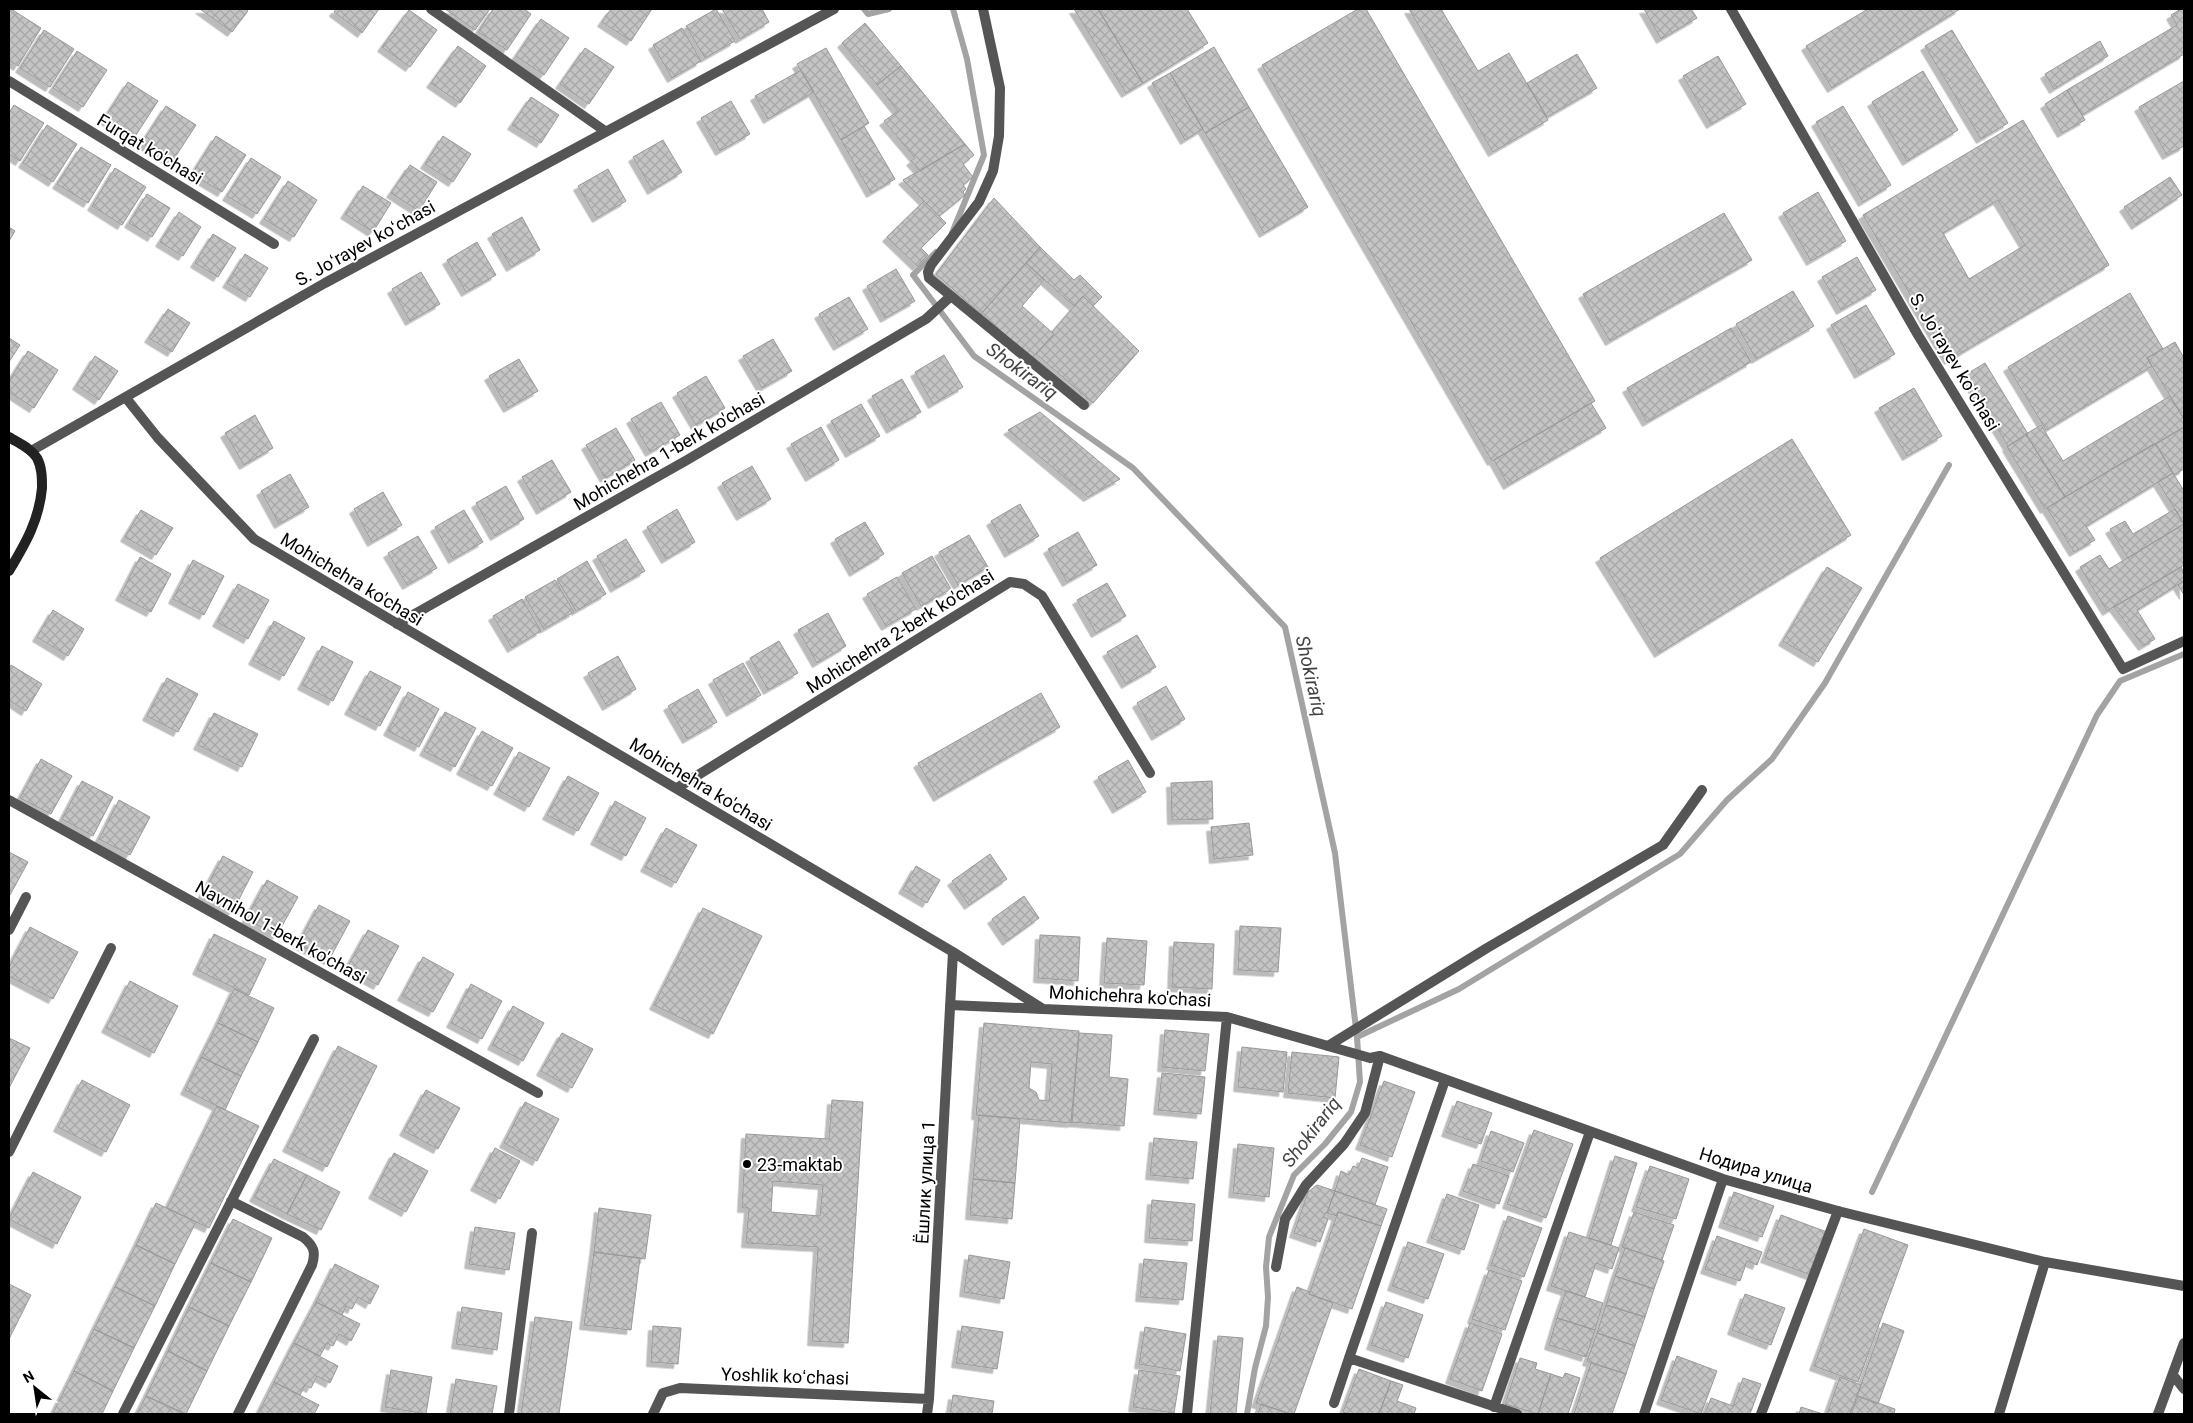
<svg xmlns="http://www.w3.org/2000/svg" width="2193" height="1423" viewBox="0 0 2193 1423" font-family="Roboto,sans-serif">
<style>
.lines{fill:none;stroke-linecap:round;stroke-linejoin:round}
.stream{stroke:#a3a3a3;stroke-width:6}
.building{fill:url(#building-cross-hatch);stroke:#999;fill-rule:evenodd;filter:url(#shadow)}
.lane{stroke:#555;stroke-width:10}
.street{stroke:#555;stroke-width:10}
.secondary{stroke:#222;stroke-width:10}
.poi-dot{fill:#000;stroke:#fff;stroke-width:2}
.labels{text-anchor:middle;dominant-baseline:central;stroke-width:4;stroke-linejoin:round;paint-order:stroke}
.street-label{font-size:18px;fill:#000;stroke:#fff}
.poi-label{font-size:18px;fill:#000;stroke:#fff;text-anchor:start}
.water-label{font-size:19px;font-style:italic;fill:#444;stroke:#fff}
</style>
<defs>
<pattern id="building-cross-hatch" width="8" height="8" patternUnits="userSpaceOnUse" patternTransform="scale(1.25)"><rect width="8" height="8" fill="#c4c4c4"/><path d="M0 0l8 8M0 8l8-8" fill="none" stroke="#a7a7a7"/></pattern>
<filter id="shadow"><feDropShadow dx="-4.5" dy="4.5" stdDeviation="0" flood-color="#0004"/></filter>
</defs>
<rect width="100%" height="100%" fill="#fff"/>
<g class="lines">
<path class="stream" d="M864,9L868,14L889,9
M952,233L984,155L967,59L953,9
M936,252L913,275L974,356L1133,468L1285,627L1335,853L1357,1037L1360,1082L1351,1112L1325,1144L1294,1175L1269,1237L1266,1267L1268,1297L1266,1326L1255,1368L1247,1414
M1357,1037L1459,989L1680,854L1727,800L1772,759L1825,683L1949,465
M1872,1192L2097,715L2120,681L2184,654"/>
</g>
<path class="building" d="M11,9L41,28L18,66L9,60V13Z
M200,9H245L248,11L232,32Z
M336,9H379L362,33L334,12Z
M445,9H490L475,30Z
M493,9H524L531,14L507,50L478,32Z
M611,9H652L631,41L602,22Z
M716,9L735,41L705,58L686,26Z
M722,9H762L769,22L740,39Z
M1074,9H1098L1143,83L1126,93Z
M1098,9H1187L1208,43L1143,83Z
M1358,9H1366L1595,401L1492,461L1262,65Z
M1409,9H1441L1478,71L1509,53L1548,120L1493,152Z
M1644,9H1691L1697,18L1661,39Z
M1868,9H1960L1832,88L1806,46Z
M2181,9H2184V54L2082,115L2067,90L2177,25L2171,15Z
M409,10L437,30L410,67L382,47Z
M541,19L569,38L544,75L516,56Z
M865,23L901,66L877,85L842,43Z
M682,28L701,61L672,78L653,45Z
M44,30L74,49L50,87L20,68Z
M1952,30L2008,123L1981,139L1925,46Z
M2100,41L2108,56L2054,89L2045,74Z
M458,46L486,66L460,103L431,83Z
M1214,47L1249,107L1205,133L1170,73Z
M585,48L614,67L589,104L560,84Z
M826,48L869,123L841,140L797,64Z
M77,51L107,70L83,107L53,88Z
M1577,54L1597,88L1547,117L1527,83Z
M1718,56L1746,104L1711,124L1683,76Z
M901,66L965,144L920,171L911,161L915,158L884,121L898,111L877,85Z
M801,70L814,92L768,119L755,96Z
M1923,71L1958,130L1907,161L1872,102Z
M1170,73L1203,129L1185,140L1152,83Z
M2184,81V146L2167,155L2139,107Z
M128,82L158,101L134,138L104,119Z
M2067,90L2085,120L2062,133L2045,104Z
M531,97L559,115L541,143L512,125Z
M731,101L750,134L720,151L701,118Z
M14,105L44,123L20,161L9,154V113Z
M166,106L196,125L172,162L142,143Z
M1843,106L1891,185L1863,202L1816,122Z
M1249,107L1308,207L1264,233L1205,133Z
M2023,120L2109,265L1949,360L1863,215ZM1998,200L2025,245L1969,279L1943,233Z
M47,125L77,144L53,182L23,163Z
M864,126L895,179L871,193L841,140Z
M216,136L246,155L222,192L192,174Z
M443,136L471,154L453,182L425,164Z
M663,140L682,172L652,190L633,157Z
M965,144L974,155L963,164L973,177L963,185L966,189L963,192L965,195L939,216L903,180Z
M81,147L111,165L88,203L57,184Z
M251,158L281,177L257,214L227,196Z
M410,165L437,182L419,211L391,193Z
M115,168L146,187L122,225L92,206Z
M608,169L626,201L597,218L578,186Z
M2170,177L2182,195L2136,225L2124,207Z
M288,181L317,200L294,237L264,219Z
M363,186L391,203L373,232L345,214Z
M1818,192L1846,241L1811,261L1783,213Z
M147,194L170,208L152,237L129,223Z
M994,198L1040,247L981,314L936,274Z
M924,201L946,223L921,248L928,255L917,266L887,237Z
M179,212L201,227L183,256L160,242Z
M1724,213L1752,260L1610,341L1583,294Z
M522,217L540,250L511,267L492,234Z
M9,227L15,231L9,241Z
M213,234L236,248L218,277L195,263Z
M477,242L496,275L466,292L447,260Z
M1040,247L1074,280L1080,275L1102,297L1093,306L1083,296L1074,306L1026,263Z
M245,254L268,268L250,297L227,283Z
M1857,257L1876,290L1841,310L1822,277Z
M1026,263L1044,280L1022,306L1054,334L1032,358L981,314Z
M896,269L915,301L885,318L867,286Z
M421,272L440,304L410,321L392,289Z
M1793,291L1814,326L1756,359L1736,324Z
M2130,293L2163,349L2147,358L2152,366L2046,430L2008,367Z
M1083,296L1139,351L1093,403L1036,354L1054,334L1052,332Z
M849,297L868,329L838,346L819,314Z
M1866,305L1895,354L1859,374L1831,325Z
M168,309L190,323L172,352L149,338Z
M1731,328L1751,362L1647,422L1627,388Z
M9,338L20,345L9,362Z
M773,339L792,371L762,388L743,356Z
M2175,342L2184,358V419L2147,358Z
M28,351L58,370L34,408L9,392V381Z
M944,355L963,387L933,404L915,372Z
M95,356L118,371L99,400L77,385Z
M519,359L538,391L508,408L489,376Z
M1985,363L2028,434L2008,446L1965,375Z
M706,376L725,408L696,425L677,393Z
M902,379L921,412L891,429L872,396Z
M1914,388L1942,436L1907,456L1879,408Z
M2170,396L2184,419V427L2065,497L2026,434L2041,425L2063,461Z
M661,402L680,435L650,452L631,419Z
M1591,403L1606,428L1508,485L1494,460Z
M861,404L880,436L850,453L831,421Z
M1040,412L1120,479L1088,497L1008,430Z
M255,415L273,448L244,465L225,433Z
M821,427L839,460L810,477L791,444Z
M2184,427V469L2174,475L2156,444Z
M616,428L635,460L605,478L586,445Z
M2026,434L2065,497L2045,509L2007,447Z
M1792,439L1851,535L1659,653L1600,558Z
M2155,443L2173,473L2086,526L2095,540L2074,552L2047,508Z
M552,460L571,492L541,510L522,477Z
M752,466L771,499L741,516L722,483Z
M2173,473L2184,491V565L2107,611L2080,567L2100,555L2109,569L2184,524L2158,482Z
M290,474L309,507L279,524L261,491Z
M506,486L524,519L495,536L476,503Z
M383,492L402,525L372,542L354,509Z
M1020,504L1039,536L1009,553L991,521Z
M677,509L695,542L666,559L647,527Z
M2175,509L2184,524L2128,558L2110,529L2125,521L2133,534Z
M141,510L173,528L156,555L125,537Z
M464,510L483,542L453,559L435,527Z
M865,522L884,554L854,572L835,539Z
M1078,532L1097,565L1067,582L1048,549Z
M969,535L988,567L958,585L939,552Z
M418,536L437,568L407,585L388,553Z
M626,539L645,571L615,588L597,556Z
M932,556L951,589L921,606L902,573Z
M140,557L171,574L151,612L120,596Z
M193,560L224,576L204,615L173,599Z
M587,561L606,594L576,611L557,579Z
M1827,567L1862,588L1818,662L1783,641Z
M2181,567L2184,573V581L2137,610L2155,639L2143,646L2114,607Z
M897,577L916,609L886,626L867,594Z
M555,580L574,612L544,629L525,597Z
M2184,581V595L2178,585Z
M1107,583L1126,616L1096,633L1077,600Z
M238,584L269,600L248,639L217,622Z
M522,599L541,631L512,648L493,616Z
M53,610L84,629L68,656L37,637Z
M828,613L846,646L817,663L798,630Z
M274,621L305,638L284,676L253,660Z
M1137,635L1156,667L1126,684L1107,652Z
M779,641L798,673L768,690L750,658Z
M322,646L353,662L333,701L302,685Z
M618,656L636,689L607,706L588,673Z
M743,663L761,695L731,712L713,680Z
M11,665L42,684L26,711L9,700V669Z
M370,671L401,687L380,726L349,710Z
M167,678L198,694L178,732L147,716Z
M1166,686L1185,719L1156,736L1137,703Z
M698,689L717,722L687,739L668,706Z
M408,692L439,709L419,747L388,731Z
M1041,693L1060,727L938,797L918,763Z
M445,712L476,728L455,767L424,751Z
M214,713L258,734L242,767L198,745Z
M482,731L513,748L492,786L461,770Z
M519,752L550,768L529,807L498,790Z
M41,759L72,776L51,814L20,798Z
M1128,760L1146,792L1117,809L1098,777Z
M568,776L599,793L578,831L547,815Z
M82,781L113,797L93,836L62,819Z
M1212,781L1213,819L1172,820L1171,783Z
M119,800L150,817L130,855L99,839Z
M615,801L646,818L626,856L595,840Z
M1249,823L1253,855L1214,859L1211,827Z
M666,828L697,845L676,883L645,867Z
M9,852L28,862L10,895H9Z
M990,854L1007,879L969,905L952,881Z
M223,856L253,872L233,911L202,895Z
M916,866L940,880L927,903L903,889Z
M267,880L298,897L277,935L246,919Z
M1024,896L1039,918L1007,941L992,919Z
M319,905L350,921L329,960L298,944Z
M703,908L762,936L713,1034L654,1005Z
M1240,926L1281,928L1278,972L1238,970Z
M30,927L78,952L53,999L9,976V967Z
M368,930L399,946L378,985L347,968Z
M214,934L266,959L249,995L197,970Z
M1040,935L1080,937L1078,981L1038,978Z
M1107,938L1147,941L1144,985L1104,983Z
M1174,942L1214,944L1212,989L1172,987Z
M423,957L454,974L433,1012L402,996Z
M130,981L178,1006L154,1053L106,1028Z
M471,984L502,1001L482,1039L451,1023Z
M234,989L274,1008L258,1042L218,1023Z
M513,1006L544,1023L523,1061L492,1045Z
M218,1023L258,1042L241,1076L201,1057Z
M984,1023L1079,1031L1072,1123L976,1115ZM1031,1062L1052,1064L1049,1101L1039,1100L1036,1092L1029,1088Z
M1165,1030L1209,1034L1205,1071L1162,1067Z
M562,1033L593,1049L572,1088L541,1071Z
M1079,1033L1112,1035L1109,1077L1128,1079L1124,1126L1071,1122Z
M9,1038L30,1048L9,1088Z
M338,1046L377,1066L327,1167L287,1147Z
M1242,1047L1287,1052L1283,1092L1238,1087Z
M1292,1052L1339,1057L1335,1098L1288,1093Z
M201,1057L241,1076L225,1110L185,1090Z
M1162,1073L1205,1077L1201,1114L1158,1110Z
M82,1080L130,1105L106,1152L58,1127Z
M1384,1081L1415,1092L1392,1157L1360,1145Z
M426,1090L460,1108L438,1149L404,1131Z
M832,1100L863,1102L848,1343L812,1341L818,1247L746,1243L749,1208H742L746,1134L829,1139ZM773,1181L823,1185L820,1216L771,1212Z
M1457,1101L1492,1113L1481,1144L1446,1132Z
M525,1102L559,1119L537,1161L504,1143Z
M217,1106L259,1126L209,1228L167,1208Z
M979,1115L1020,1119L1015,1183L973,1179Z
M1534,1130L1573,1144L1546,1218L1507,1204Z
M1491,1131L1524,1143L1513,1172L1481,1161Z
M1154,1138L1197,1142L1193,1179L1150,1175Z
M1238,1144L1274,1148L1269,1197L1233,1193Z
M495,1148L520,1161L500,1199L475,1186Z
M394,1153L428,1171L406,1212L373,1194Z
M1615,1156L1637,1163L1611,1245L1589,1238Z
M1362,1158L1388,1167L1375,1205L1335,1191L1341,1171L1349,1175L1353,1166L1358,1168Z
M274,1159L307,1175L287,1214L254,1197Z
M1473,1164L1509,1176L1499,1204L1463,1191Z
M1650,1166L1689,1179L1676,1219L1636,1207Z
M33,1172L81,1197L57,1244L9,1219Z
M307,1175L340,1192L321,1230L287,1214Z
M973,1179L1015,1183L1012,1219L970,1215Z
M1317,1185L1335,1191L1327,1213L1326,1212L1323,1217L1328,1219L1320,1242L1294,1233L1308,1192Z
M1335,1191L1387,1209L1381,1226L1338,1212L1337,1216L1327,1213Z
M1734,1192L1774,1206L1762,1237L1723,1223Z
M1447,1194L1479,1205L1464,1250L1431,1238Z
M1152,1200L1195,1204L1192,1241L1149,1238Z
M156,1203L196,1222L175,1264L136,1245Z
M599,1208L651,1215L645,1259L594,1252Z
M1338,1212L1381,1226L1352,1309L1309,1294Z
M1634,1212L1674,1225L1662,1260L1622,1247Z
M1781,1215L1827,1232L1811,1275L1765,1258Z
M1508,1216L1542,1228L1524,1277L1491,1265Z
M233,1219L272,1238L251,1282L211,1263Z
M475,1227L515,1233L509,1270L469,1264Z
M1864,1229L1908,1245L1858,1382L1814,1366Z
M1569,1232L1619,1248L1612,1269L1596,1263L1585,1297L1551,1286Z
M1717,1236L1762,1252L1757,1265L1747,1261L1740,1281L1705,1269Z
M1408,1242L1444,1254L1428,1299L1392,1286Z
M136,1245L175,1264L155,1306L115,1287Z
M1625,1248L1664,1261L1654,1289L1615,1276Z
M594,1252L640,1258L631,1330L584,1325Z
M969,1255L1010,1262L1004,1299L964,1292Z
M1144,1259L1187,1263L1183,1300L1140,1297Z
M211,1263L251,1282L229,1326L189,1307Z
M335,1264L379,1286L370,1304L358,1297L352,1309L346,1306L342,1315L316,1302Z
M1489,1270L1522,1281L1505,1330L1472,1319Z
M1615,1276L1654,1289L1645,1317L1606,1305Z
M9,1284L31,1295L9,1339Z
M115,1287L155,1306L134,1348L94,1329Z
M1297,1287L1310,1292L1309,1294L1333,1303L1294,1414H1291L1256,1403Z
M1566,1291L1603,1303L1595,1330L1557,1318Z
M1745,1294L1785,1308L1771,1345L1732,1330Z
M316,1302L360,1324L351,1341L339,1334L333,1346L327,1343L320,1356L294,1343Z
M1386,1302L1423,1315L1408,1358L1371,1345Z
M1606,1305L1645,1317L1635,1346L1597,1333Z
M189,1307L229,1326L207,1371L168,1351Z
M462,1307L502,1313L497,1350L456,1344Z
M535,1317L572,1322L559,1414H521Z
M1557,1318L1595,1330L1586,1357L1549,1345Z
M1470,1323L1502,1334L1482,1391L1450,1379Z
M1883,1323L1904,1331L1878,1404L1857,1396Z
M653,1326L681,1328L678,1364L651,1362Z
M962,1326L1003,1332L997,1369L956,1363Z
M1145,1327L1186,1334L1180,1371L1139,1364Z
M94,1329L134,1348L113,1391L74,1371Z
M1597,1333L1635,1346L1626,1374L1587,1361Z
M1218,1336L1243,1338L1236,1414H1210Z
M294,1343L338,1366L330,1383L317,1376L311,1388L305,1385L300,1395L274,1382Z
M168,1351L207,1371L186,1414L146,1396Z
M1677,1356L1717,1371L1701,1414L1661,1400Z
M1520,1358L1537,1363L1535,1369L1551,1374L1538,1414L1505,1404Z
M1591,1363L1626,1374L1612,1414H1574Z
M1359,1369L1391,1381L1379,1414H1349L1343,1412Z
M391,1370L432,1377L426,1414L385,1407Z
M1139,1370L1180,1376L1174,1413L1133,1407Z
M74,1371L113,1391L102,1414L53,1413Z
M1565,1373L1580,1378L1568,1414H1538L1551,1374L1563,1378Z
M1840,1377L1861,1385L1850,1414H1827Z
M1743,1378L1761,1384L1750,1414H1705L1711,1398L1733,1406Z
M456,1379L497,1386L492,1414H450Z
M1391,1381L1403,1385L1397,1401L1416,1408L1414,1414H1379Z
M274,1382L319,1405L314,1414H258Z
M953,1395L994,1401L992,1414H950Z
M146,1396L184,1414H137Z
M1858,1396L1895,1409L1894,1414H1851Z
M1261,1404L1291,1414H1258Z
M1801,1407L1823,1414H1799Z"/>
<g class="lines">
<path class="lane" d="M1328,1046L1487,948L1663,845L1702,790
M1276,1267L1285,1219L1306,1185L1344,1144L1365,1113L1380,1056
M1761,1414L1838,1211"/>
<path class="street" d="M431,9L605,131
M983,9L1000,88L999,136L993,171L979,202L931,265L928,272L929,278L1084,405
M1731,9L1918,335L2123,669L2184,641
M9,81L274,244
M126,398L158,438L254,539L953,952L1043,1009L1227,1017L1370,1058L1380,1056L1723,1179L1838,1211L2045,1262L2184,1286
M31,451L325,283L834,9
M397,624L687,460L926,319L951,296
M677,788L1010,582L1024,584L1042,596L1150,773
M9,800L538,1093
M9,930L26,897
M950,1005L1042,1009
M1445,1080L1349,1358L1517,1414
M9,1152L111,948
M231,1201L303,1237C314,1246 316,1252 312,1265L238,1414
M2173,1375L2184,1389
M1334,1403L1349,1358
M1494,1407L1590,1132
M123,1414L314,1039
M509,1414L532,1233
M653,1414L663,1393L680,1388L929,1399
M927,1414L929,1399L953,952
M1187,1414L1227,1017
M1644,1414L1723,1179
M1999,1414L2045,1262
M2158,1414L2184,1343"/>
<path class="secondary" d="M9,437C18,443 31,448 37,458C42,467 42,478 42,488C39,521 25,544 9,571"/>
</g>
<circle class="poi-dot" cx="747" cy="1164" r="5"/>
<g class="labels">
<g class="street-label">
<text transform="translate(150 149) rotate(31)">Furqat ko'chasi</text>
<text transform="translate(365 243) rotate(-29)">S. Joʻrayev koʻchasi</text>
<text transform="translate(1955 362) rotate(59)">S. Joʻrayev koʻchasi</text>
<text transform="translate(669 451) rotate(-30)">Mohichehra 1-berk ko'chasi</text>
<text transform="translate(352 579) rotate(31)">Mohichehra ko'chasi</text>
<text transform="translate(900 631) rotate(-32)">Mohichehra 2-berk ko'chasi</text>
<text transform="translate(701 784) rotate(31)">Mohichehra ko'chasi</text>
<text transform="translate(281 932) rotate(29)">Navnihol 1-berk ko'chasi</text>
<text transform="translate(1130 996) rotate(3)">Mohichehra ko'chasi</text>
<text transform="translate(1756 1170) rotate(17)">Нодира улица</text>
<text transform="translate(925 1182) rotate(-87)">Ёшлик улица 1</text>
<text transform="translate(785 1376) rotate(2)">Yoshlik koʻchasi</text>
</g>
<g class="poi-label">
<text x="757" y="1164">23-maktab</text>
</g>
<g class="water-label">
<text transform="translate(1022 371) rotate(36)">Shokirariq</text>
<text transform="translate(1311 676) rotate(77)">Shokirariq</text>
<text transform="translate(1311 1132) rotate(-52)">Shokirariq</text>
</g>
</g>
<rect width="2193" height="1423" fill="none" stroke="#000000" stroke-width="20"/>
<g transform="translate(35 1388) rotate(330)" stroke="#ffffff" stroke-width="4" paint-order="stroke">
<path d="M0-4L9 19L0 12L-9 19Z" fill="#000000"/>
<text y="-8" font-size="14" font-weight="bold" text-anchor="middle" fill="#000000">N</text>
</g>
</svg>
